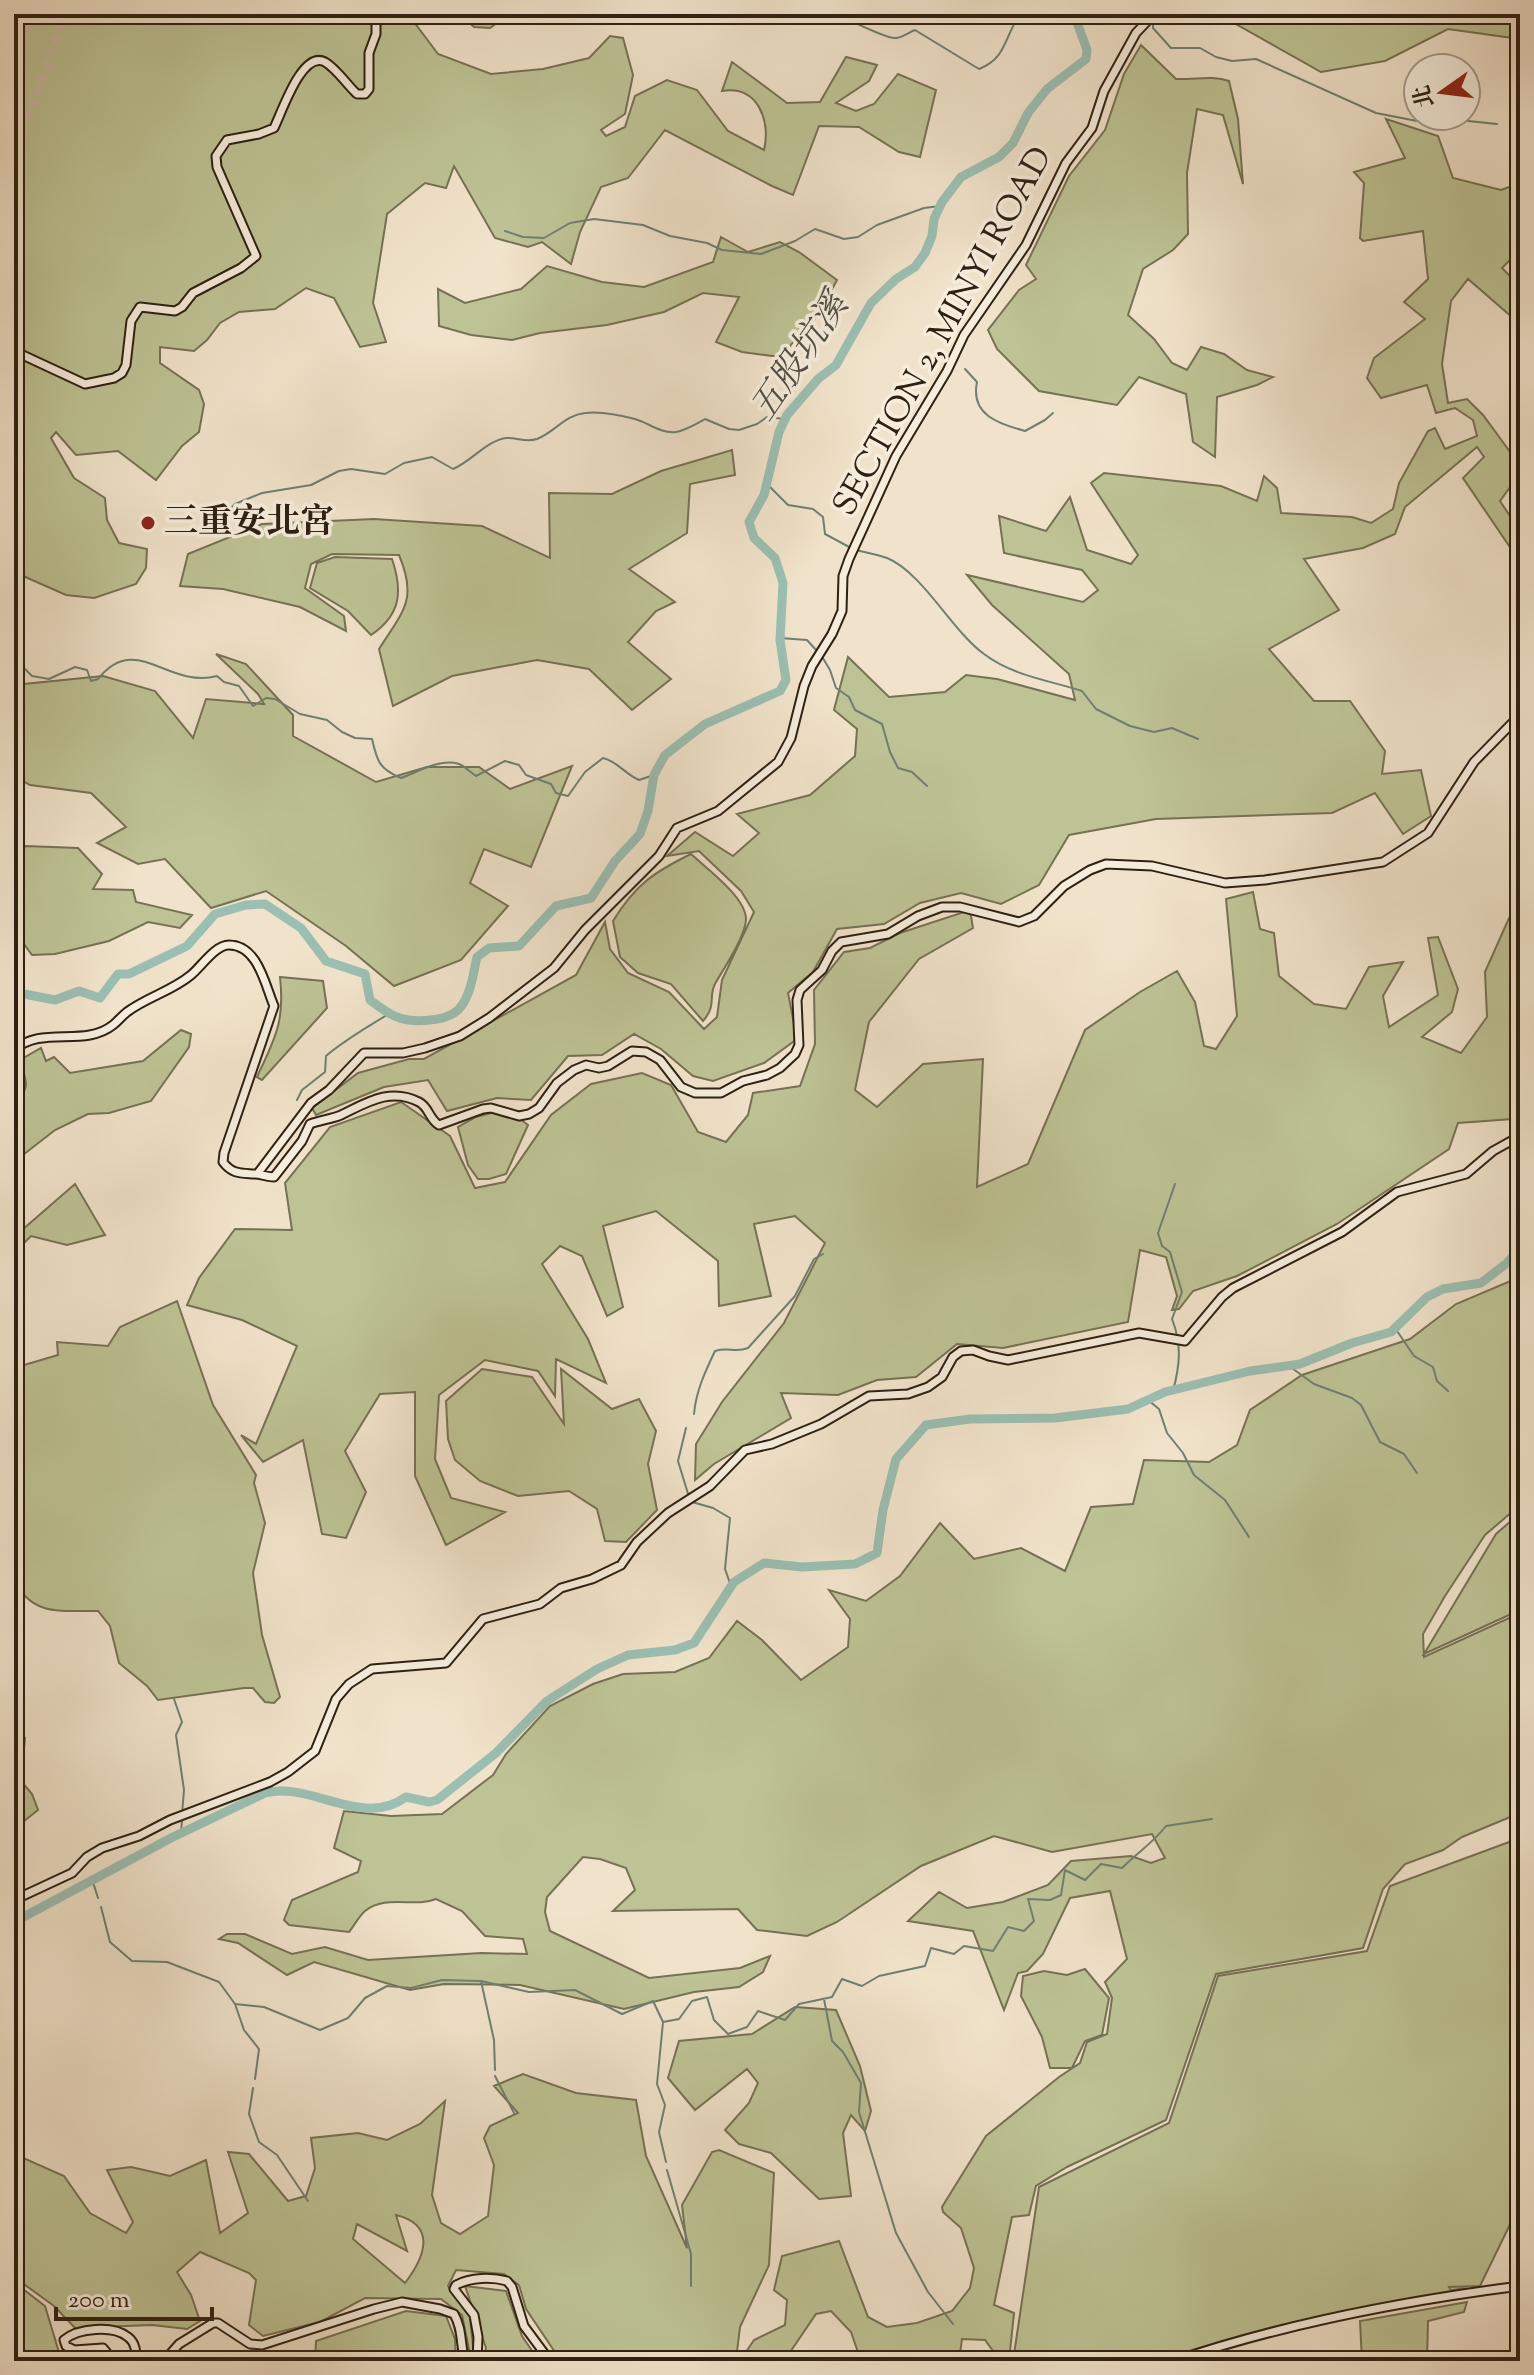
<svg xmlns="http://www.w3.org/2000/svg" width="1534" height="2375" viewBox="0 0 1534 2375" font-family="'Sorts Mill Goudy','Noto Serif TC',serif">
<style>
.green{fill:#bec395;stroke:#767254;stroke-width:2;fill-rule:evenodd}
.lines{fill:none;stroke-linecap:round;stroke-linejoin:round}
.stream{stroke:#707f72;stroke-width:2}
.river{stroke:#9bbfb2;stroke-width:9}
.highway-tunnel{stroke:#cabca6;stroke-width:9;stroke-dasharray:9 4.5;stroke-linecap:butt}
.secondary-casing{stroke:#2f2012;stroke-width:11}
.secondary{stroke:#f6eddd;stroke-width:7}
.poi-dot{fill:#8f2418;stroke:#f6eddd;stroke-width:3}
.labels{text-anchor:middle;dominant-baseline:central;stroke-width:7;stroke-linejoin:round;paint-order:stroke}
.street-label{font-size:34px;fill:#2f2012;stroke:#f6eddd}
.poi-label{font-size:34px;font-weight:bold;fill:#2f2012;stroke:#f6eddd;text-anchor:start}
.water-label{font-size:36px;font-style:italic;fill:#4f5042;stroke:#f6eddd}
</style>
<rect width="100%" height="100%" fill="#f1e3cb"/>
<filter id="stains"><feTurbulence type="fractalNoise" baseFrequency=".0025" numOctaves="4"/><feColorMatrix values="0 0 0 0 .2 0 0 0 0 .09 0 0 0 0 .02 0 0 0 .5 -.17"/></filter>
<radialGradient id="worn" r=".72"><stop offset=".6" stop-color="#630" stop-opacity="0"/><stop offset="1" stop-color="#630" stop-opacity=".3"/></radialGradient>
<path class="green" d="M14,14H408L438,54L491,74L543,69L589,58L610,36L623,38L633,75L625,114L601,130L606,136L625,127L635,96L667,80L697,90L728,131L764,150C771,121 758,85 722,91L732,62L787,103L820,102L846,57L877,65L869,81L836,103L856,111L874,104L898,74L936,90L920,157L899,152L859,127L819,126L793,195L772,186L665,130L628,178L601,187L580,232L571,264L542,242L528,247L495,238L454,166L446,188L425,183L387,214L373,303L386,342L360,347L334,298L306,288L275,309L239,312L220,323L207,340L194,351L160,347V363L199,390L204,404L199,432L182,446L156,480L118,451L76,455L56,432L51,438L74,478L105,498L107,520L119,543L147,549L146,568L136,584L94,598L66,595L14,572Z
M460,14H509L490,28L474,27Z
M1218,14H1520V39L1448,29L1385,61L1321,72Z
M1141,45L1176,79C1194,80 1213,75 1229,81L1238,119L1243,184L1223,115L1197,109L1187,173L1188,234L1173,250L1143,269L1128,315L1154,339L1172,363L1187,370L1201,347L1224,354L1247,370L1273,377L1257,385L1217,397L1215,457L1193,442L1186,394L1139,377L1117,405L1039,391L997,349L988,330L1019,290L1036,279L1026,265L1069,176L1105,130L1124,74Z
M1386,119L1438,136L1453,178L1501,190L1520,183V250L1502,268L1520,286V324L1468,279L1451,301L1442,364L1448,403L1467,399L1483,415L1516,460V479L1500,501L1520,531V562L1463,478L1484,457L1477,447L1405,507L1395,534L1363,548L1304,559L1339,610L1269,649L1314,701H1350L1385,751L1382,774L1421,770L1431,816L1403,834L1375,793L1332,813L1156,819L1069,835L1039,885L1001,904L961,893L920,903L884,924L837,929L813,972L788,993L797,1039L764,1063L713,1081L693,1076L661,1049L634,1034L602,1055L568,1056L531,1100L497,1098L447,1111L428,1080L384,1087L316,1115L312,1108L358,1073L409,1059H424L576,975L605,922L610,949L628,973L669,992L704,1029L717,1017L722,980L754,912L741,891L699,851L667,856L695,832L733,856L759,833L737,814L810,795L855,756L857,729L834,710L848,657L889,697L945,692L966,675L997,679L1075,700L1069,674L992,605L967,575L1083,602L1098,590L1082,570L1004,553L999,516L1046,531L1070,497L1087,550L1131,564L1138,555L1091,483L1104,473L1221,486L1257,501L1264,476L1277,488L1281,513L1352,517L1371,523L1393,509L1399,483L1428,431L1435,428L1445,449L1477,436L1473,420L1455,408L1436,413L1427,385L1381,398L1367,378L1374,358L1425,319L1404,302L1428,279L1423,231L1363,241L1360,238L1364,183L1354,172L1405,158Z
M721,237L748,252L780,242L799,252L837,280L818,315L780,357L742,352L716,342L739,297L703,293L664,312L607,325L540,333L512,340L471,335L439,326L438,289L465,303L521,289L547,266L602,282L644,287L713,262Z
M732,450L735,475L690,484L687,533L629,569L675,602L656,611L628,642L671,679L632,710L589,669L537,660L452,676L393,706L379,649C403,611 418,600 399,555L332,554L311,564L305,588L344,616L346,631L300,607L223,589L180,586L188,554L262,524L374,519L482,526L550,558L549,493L612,494L661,471Z
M335,557L392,559C403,591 401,615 371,635L348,611L310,588L317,563Z
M216,654L246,664L293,715V736L376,782L427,767H479L510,789L572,766L531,867L484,849L470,883L508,906L461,960L394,986L346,946L266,891L211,908L165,859L138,864L97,843L126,827L91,793L30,785L14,776V685L103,676L155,691L193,738L206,699L264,704L258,694Z
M25,846L78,848L102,874L93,889L133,890L136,902L192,915L180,928L148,922L109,941L55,954L32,955L18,936L14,941V880Z
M691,854C706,868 747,898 746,920C745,936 725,967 716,982C707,997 718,1004 703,1021L671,984L638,973L620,957L613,921C635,885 654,872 691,854Z
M1253,892L1260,929L1274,933L1279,976L1314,1004L1346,1009L1369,967L1403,962L1383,996L1389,1027L1438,995L1428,938L1438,937L1458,989L1452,1012L1422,1037L1461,1053L1487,1017L1485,972L1509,918L1520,907V1115L1513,1119L1458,1123L1449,1149L1337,1224L1237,1276L1193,1291L1179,1309L1172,1310L1177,1296L1166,1257L1140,1250L1128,1322L1003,1348L957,1344L916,1377L877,1380L838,1395L781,1393L791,1418L714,1464L695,1480L696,1444L722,1402L784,1323L825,1243L795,1216L754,1224L771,1296L719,1306L718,1261L656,1211L603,1226L623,1307L607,1316L582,1256L560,1246L542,1264L588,1339L606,1383L556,1359L555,1396L538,1371L485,1360L439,1395L435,1459L451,1498L505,1512L446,1545L415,1476V1392L380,1394L345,1451L366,1492L346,1538L322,1534L303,1440L263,1462L241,1435L256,1444L297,1346L242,1320L187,1305L199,1278L235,1229L292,1230L285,1183L330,1127L401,1102L450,1136L475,1188L505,1182L551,1115L591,1084L642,1073L671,1085L698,1132L726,1142L748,1115L753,1093L800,1086L815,1044L814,990L844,952L870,948L900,933L970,910L973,928L919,959L869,1022L855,1090L877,1107L923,1064L983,1059L977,1187L1028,1164L1085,1030L1140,992L1177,971L1195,1002L1204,1046L1216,1049L1237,1016L1226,899Z
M280,977L323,981L327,1008L262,1080L257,1077C275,1038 285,1022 280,977Z
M181,1030L191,1034L189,1047L151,1101L109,1113L88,1114L55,1130L14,1162V1101C33,1088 25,1080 20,1060L41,1048L46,1061L54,1057L70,1073L143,1061Z
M499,1111L516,1116L528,1125L506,1174L489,1179H478L468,1165L458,1127L476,1117Z
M75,1184L105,1235L67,1245L31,1236L14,1253V1237Z
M1520,1277V1505L1485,1535L1445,1596L1423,1634L1424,1657L1520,1613V1813L1462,1837L1443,1850L1405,1864L1383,1889L1363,1948L1216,1974L1166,2120L1067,2167L1036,2186L1029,2215L1012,2217L994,2305L1014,2313L1009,2361H996L993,2351L985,2340L962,2339L959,2361H933L906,2351L900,2353L898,2361H861L851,2332L831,2311L816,2314L784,2361H659L647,2351L634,2361H561L526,2309L519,2285L504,2274L456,2270L448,2286L470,2317L474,2356L470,2354L462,2315L441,2299L365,2298L320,2322L263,2336L249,2325L256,2280L249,2273L200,2252L177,2272L191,2295L200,2321L187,2329L152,2325L75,2328L54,2306L14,2277V2158L19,2156L64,2176L90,2213L126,2233L133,2222L107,2170L131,2167L170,2176L206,2160L220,2233L248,2213L228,2152L249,2154L288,2201L306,2196L315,2168L311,2138L358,2133L387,2140L420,2124L445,2101L432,2195L441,2223L460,2234L488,2216L494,2165L484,2138L490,2126L518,2113L494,2086L523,2074L576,2093L636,2100L646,2156L687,2248L682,2205L712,2152L719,2150L774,2173L769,2265L740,2327L736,2360L742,2358L754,2340L785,2325L787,2300L774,2290L782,2256L839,2241L868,2317L887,2327L917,2323L952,2311L970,2288L974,2268L961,2228L943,2212L942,2207L986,2136L1059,2077L1080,2063L1087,2042L1107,2034L1112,1998L1105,1982L1127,1959L1110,1891L1070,1898L1043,1954L1027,1971L1018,1973L1004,2010L973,1931L908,1921L939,1892L967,1908L1003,1902L1048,1885L1071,1861L1131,1856L1151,1863L1165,1858L1152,1834L1052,1852L994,1836L921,1866L837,1922L807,1936L757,1930L738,1909L613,1911L635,1890L626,1868L600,1859L583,1857L547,1897L545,1912L550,1931L649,1978L740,1968L770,1956L763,1972L739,1987L694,1992L624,2009L520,1985L444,1984L410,1990L314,1962L287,1975L238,1943L219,1939L227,1934H245L292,1954L325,1947L368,1960L481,1953L527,1954L523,1939L485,1936L462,1911L436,1899C414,1908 386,1894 365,1911C359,1916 354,1926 349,1932L289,1925L284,1920L292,1900L358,1872L361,1861L334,1848L344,1811L391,1816L442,1814L493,1775L506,1754L550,1706L593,1684L623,1674L675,1672L709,1658L737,1621L762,1640L801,1680L848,1647L850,1619L829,1590L866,1601L900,1576L940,1523L974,1559L1021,1548L1065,1571L1091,1507L1133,1504L1144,1460L1209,1462L1237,1445L1250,1410L1302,1375L1410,1339L1456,1304ZM396,2215C437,2225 425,2257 405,2283L353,2239L357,2224L407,2251Z
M177,1301L213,1405L256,1475L254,1483L265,1523L253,1573L262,1635L280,1697L274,1703L265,1702L253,1688H244L158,1700L147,1686L119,1663L110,1626L98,1611C63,1610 33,1618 14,1580V1368L58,1355L57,1342L108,1346L120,1327Z
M482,1369L532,1377L564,1424L561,1369L612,1409L639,1399L656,1431L648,1464L657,1510L626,1542L605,1541L597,1509L569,1491L518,1496L480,1481L455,1460L448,1439L446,1401Z
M1520,1513V1610L1424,1654L1496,1534Z
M14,1731L25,1738L21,1781L32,1794L38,1810L18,1826L14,1825Z
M1520,1838V2204L1480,2286L1449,2287L1451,2290L1467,2288L1466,2291L1181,2356L1167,2361H1013L1039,2187L1169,2123L1218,1976L1367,1951L1390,1886Z
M1085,1969L1109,1998L1102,2035L1085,2041L1072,2068H1050L1042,2037L1021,1996L1023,1976L1044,1971L1067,1975Z
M795,2007L836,2010L860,2066L871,2111L865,2131L851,2115L843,2133L851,2196L819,2199L771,2153L739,2144L725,2130L749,2103L758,2083L747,2069L695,2110L668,2078L679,2041L752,2034Z
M14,2282L45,2306L58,2349L59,2361H14Z
M465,2286L506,2291L522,2336L539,2361H483L486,2348Z
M1467,2302L1464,2312L1428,2321L1427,2361H1362L1360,2321Z
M406,2311L446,2316L455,2339L456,2361H312L315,2360L316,2341Z"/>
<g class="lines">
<path class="stream" d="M835,14C849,19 887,40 897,38C903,37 910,32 915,30L979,69C1007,58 1004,37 1020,14
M1153,18V28L1171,48H1200L1216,57L1232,61L1256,59L1376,113L1417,121L1449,119L1497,124
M505,231L523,237L544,238L570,223L594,219L643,225L670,236L707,243L722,250L761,254L795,241L815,229L844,239L858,237L877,225L924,208L940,206
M965,369L977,382C970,415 999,424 1025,431L1045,420L1053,413
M767,484L788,505L813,509L823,517L825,534L851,548
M213,515L226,513L235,504L262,493L311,485L339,471L351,469L385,474L404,463L432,457L453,469C472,461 486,441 506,438C517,437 525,443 537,439C555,432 565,415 585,413C600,411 620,415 635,419C649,423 661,434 676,432C686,430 696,424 705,419L729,429L739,430L757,424L767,417L785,419
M857,550C866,553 877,554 887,558C922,572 953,632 984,654C1013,676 1048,680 1082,691L1096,709L1130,726L1154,732L1172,728L1198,739
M780,638L807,640L817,651
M821,655L830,670L836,688L849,697L855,710L882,724L890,752L898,768L912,772L927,786
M14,665L24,668L32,676L49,679L75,667L87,670L91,681L98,679C136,631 167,689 217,676L224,682L239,686L253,706L266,698L275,699L300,714L327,720L342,732L355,738L372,739C377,761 379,769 401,778C418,772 440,758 459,764C465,766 471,773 476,776L505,761L519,765L526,775L551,784L556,793L568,796L585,772L603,758C617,761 625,774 639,780L654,775
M297,1100L302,1090L325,1072L326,1056C346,1039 368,1027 390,1013
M1395,1328L1414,1356L1433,1367L1437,1381L1448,1391
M1289,1366L1314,1384L1352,1398L1361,1405L1380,1442L1404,1454L1417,1473
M1173,1391C1180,1365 1182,1344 1172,1319L1182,1292L1170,1252L1162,1246L1158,1233L1175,1184
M1148,1400L1159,1409L1167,1433L1183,1453L1194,1475L1225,1500L1249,1537
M694,1414C696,1391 705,1372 715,1351C728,1347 736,1353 748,1348L795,1296L814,1259L823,1254
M686,1428L678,1461L689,1497
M692,1502L713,1508L730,1518L725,1569L731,1586
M174,1699L182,1722L176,1735L184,1790L182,1814
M181,1833L182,1820
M92,1879L98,1898
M101,1907L110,1942L132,1961L167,1962L219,1982L235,2004L264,2007L320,2030L348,2018L365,1998L387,1986L411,1988L442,1980L481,1981L529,1992L575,1990L622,2014L653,2001L663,2022L679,2019L692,2001L707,1997L714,2020L728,2034L747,2027L758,2011L785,2020L799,2004L832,1997L842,1979L862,1986L879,1976L925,1966L931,1948L954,1954L964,1946L993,1951L1008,1927L1024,1931L1034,1921L1028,1899L1050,1900L1061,1895L1065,1870L1085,1880L1101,1864L1122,1868C1138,1852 1152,1844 1166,1826L1212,1819
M481,1981L494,2040L495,2070
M824,1999L832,2041L843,2052L861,2083L859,2112L896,2233L928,2292L953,2324
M235,2004L244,2030L259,2049L255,2079
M663,2022L657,2084L665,2105L659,2132L666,2162
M495,2076L514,2113
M253,2088L249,2114L259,2142L277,2155L308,2201
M667,2170L691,2254V2286"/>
<path class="river" d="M14,992L55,1000L79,991L100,998L118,974H129L187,946L215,914L246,905L265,904L301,928L326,961L365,974L370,1000C378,1006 388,1014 397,1017C412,1023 445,1022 458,1010C471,997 473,974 477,957L489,948L519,946L556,906L591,898L615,861L640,834L648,811L654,775L665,755L705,724L780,691L786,680L780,640L783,583L775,558L754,538L749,522L764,495L779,432L787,415L818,379L836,365L871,303L896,279L915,267L925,253L932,236L934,219L942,202L961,177L999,157L1013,143L1028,113L1047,89L1086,59L1087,50L1074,14
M14,1922L171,1838L265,1793C311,1781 362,1829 406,1797L429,1802L437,1800L496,1753L547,1701L597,1669L628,1655L675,1650L694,1643L734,1582L764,1563L802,1567L855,1564L877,1553L883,1510L896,1459L926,1425L970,1419L1055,1418L1128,1409L1165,1392L1250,1371L1300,1364L1352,1343L1391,1332L1427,1297L1443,1289L1481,1283L1507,1263L1520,1248"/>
<path class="highway-tunnel" d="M14,69L33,14
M14,158L65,14"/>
<g class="secondary-casing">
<path id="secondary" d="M14,351L85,384L114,378L122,373L126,365L131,321L140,307L175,311L182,307L193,293L241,268L256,256L217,167L216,156L227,140L259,134L274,128C282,112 302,50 325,62C337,69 347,85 357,94H365L369,89V53L376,34V14
M14,1050C42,1025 84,1048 113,1025C118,1021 122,1016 127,1012C147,997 172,991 191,975C201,967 215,945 229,945C258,945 265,985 274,1006L224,1153L223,1162C232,1174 240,1173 254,1174C261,1174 267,1177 274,1177L302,1141L310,1124C320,1120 332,1119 341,1115C366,1103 390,1087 419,1102C429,1107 429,1119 439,1125L483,1109L491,1108L519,1116L529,1114L539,1108L557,1083L574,1070L586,1065L599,1068L608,1066L632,1051L646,1052L660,1060L681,1087L695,1093H721L743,1081L767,1075L780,1068L795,1054L799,1045L797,1000L800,990L822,970L832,951L841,942L888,934L918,916L942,907H960L1019,922L1034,916L1064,886L1090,870L1106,864L1152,866L1225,883L1265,880L1383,862L1428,833L1474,762L1520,715
M258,1173L311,1103L329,1090L364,1053H403L425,1048L460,1036L489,1018L554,968L585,930L659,856L677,828L718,811L778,762L791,738L804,686L812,666L832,634L842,611L843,576L849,559L896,456L947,371L964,335L1026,245L1066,163L1092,128L1104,91L1136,33L1154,14
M14,1900L72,1873L87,1857L102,1848L139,1836L170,1820L270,1782L288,1772L315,1751L336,1699L349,1684L372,1669L446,1663L483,1619L540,1604L561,1588L592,1579L621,1565L637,1542L668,1513L710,1486L745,1450L772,1444L821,1424L869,1396L908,1394L928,1387L942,1377L953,1357L961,1351L973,1350L989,1356L1008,1360L1139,1333L1185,1341L1222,1297L1233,1288L1342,1232L1397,1192L1466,1174L1493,1151L1520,1136
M105,2361L108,2354L103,2348L74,2350L66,2346L64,2340C78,2328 113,2325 128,2337C136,2343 136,2352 136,2361
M164,2361L179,2344L213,2323H218L250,2344L262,2345L374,2309L402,2302L440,2309L454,2314C463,2330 460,2344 465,2361
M477,2361L478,2337L474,2315L454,2289L456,2285C471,2277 492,2277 507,2281L512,2287L524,2326L550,2361
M1174,2361C1286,2323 1402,2301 1520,2286"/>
</g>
<use href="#secondary" class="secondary"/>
</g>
<circle class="poi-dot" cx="148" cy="523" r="8"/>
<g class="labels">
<g class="street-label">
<text transform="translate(944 332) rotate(-61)">SECTION 2, MINYI ROAD</text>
</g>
<g class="poi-label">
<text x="164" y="523">三重安北宮</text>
</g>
<g class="water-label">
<text transform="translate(801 358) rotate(-56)">五股坑溪</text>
</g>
</g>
<rect width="1534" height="2375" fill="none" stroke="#f1e3cb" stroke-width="48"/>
<rect x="16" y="16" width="1502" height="2343" fill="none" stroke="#2f2012" stroke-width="4"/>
<rect x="24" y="24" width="1486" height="2327" fill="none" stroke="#2f2012" stroke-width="2"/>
<g transform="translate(1442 92) rotate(256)"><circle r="38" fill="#f6eddd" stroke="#a69b8c" stroke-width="2"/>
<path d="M0-6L14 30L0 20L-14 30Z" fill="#8f2418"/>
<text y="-12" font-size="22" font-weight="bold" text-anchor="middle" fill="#2f2012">北</text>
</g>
<path d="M56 2307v12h156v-12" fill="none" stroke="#2f2012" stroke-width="4"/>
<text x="68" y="2307" font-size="24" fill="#2f2012" stroke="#f6eddd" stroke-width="6" paint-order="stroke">200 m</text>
<rect width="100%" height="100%" filter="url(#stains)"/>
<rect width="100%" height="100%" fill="url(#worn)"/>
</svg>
